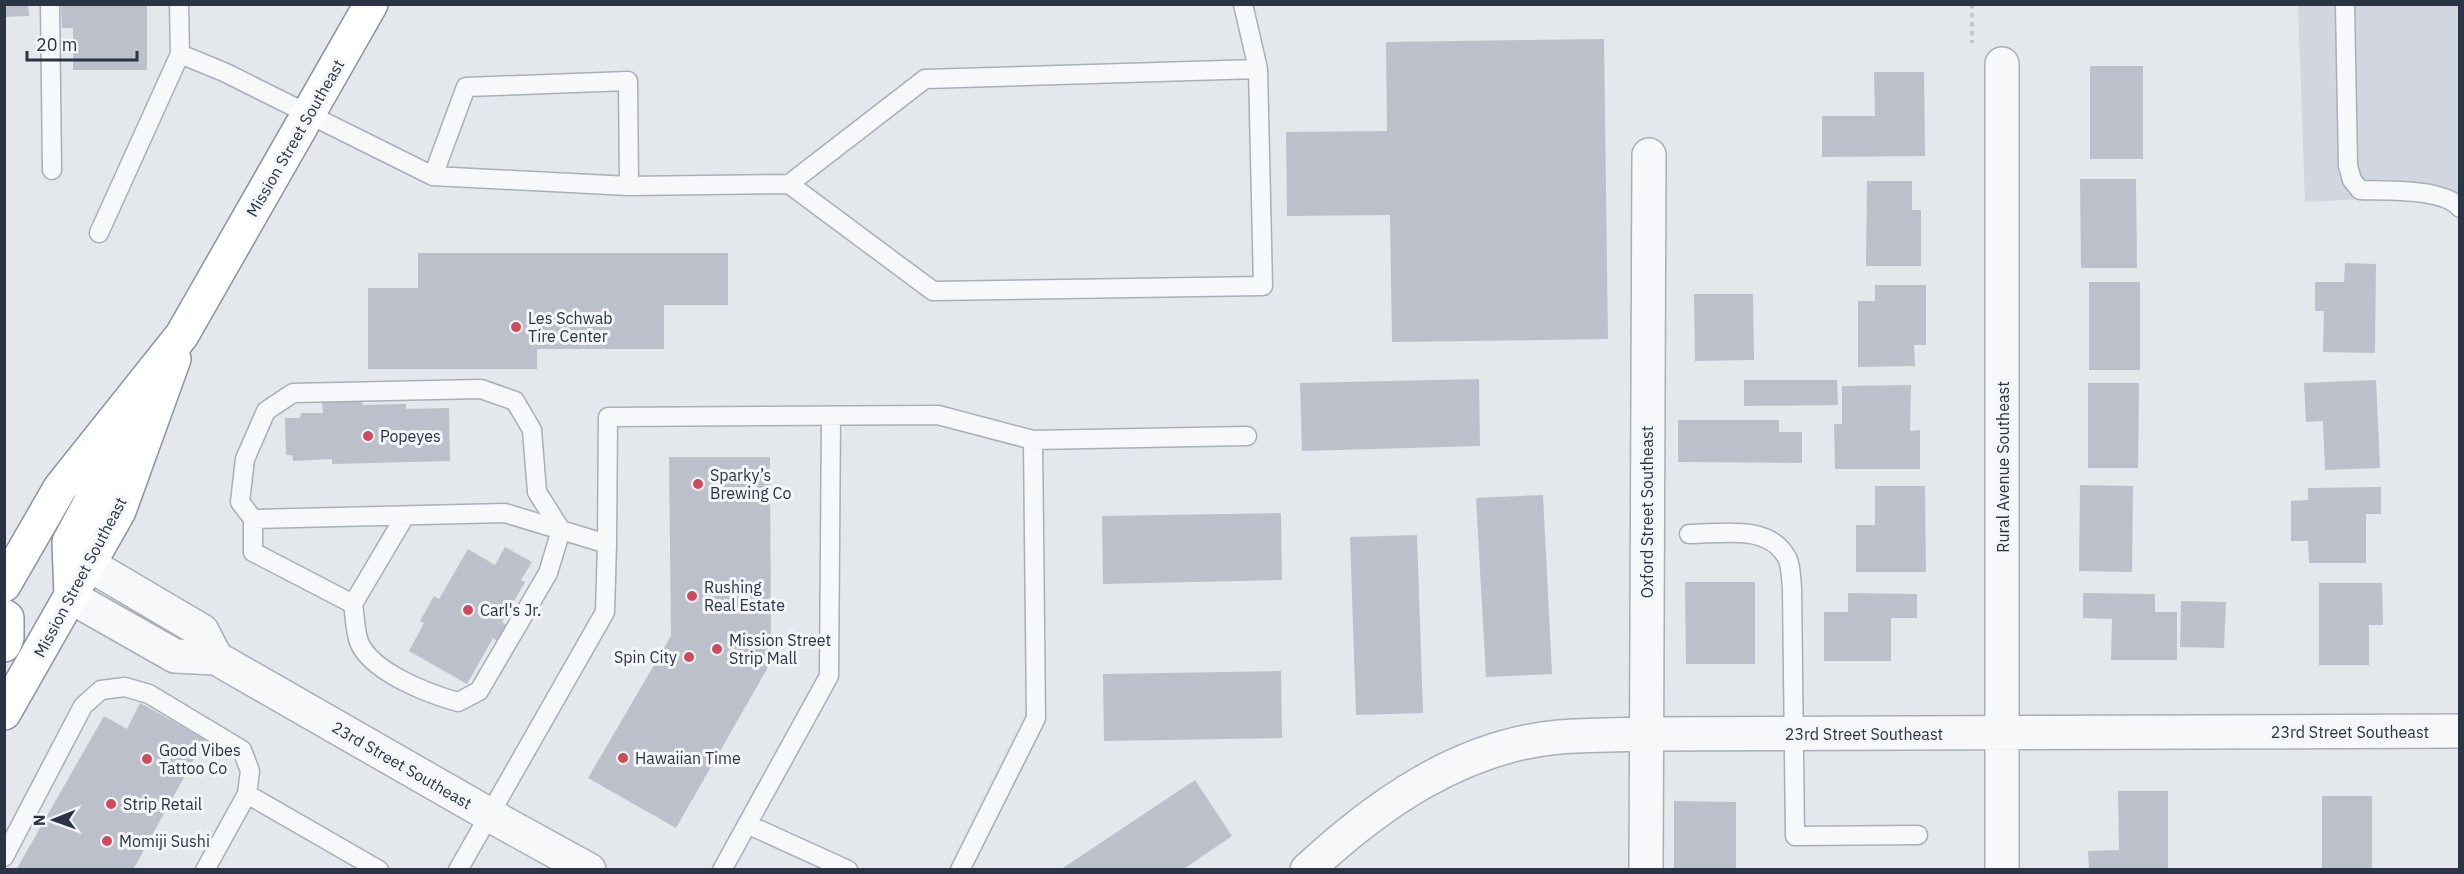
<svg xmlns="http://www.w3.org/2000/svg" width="2464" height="874" viewBox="0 0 2464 874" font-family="'IBM Plex Sans',sans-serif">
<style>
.built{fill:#d2d6de}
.building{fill:#bbc0ca}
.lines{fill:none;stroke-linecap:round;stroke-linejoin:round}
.service-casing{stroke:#a9aeb7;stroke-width:21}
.minor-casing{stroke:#a9aeb7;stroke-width:36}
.trunk-casing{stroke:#8b94a3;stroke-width:36}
.path{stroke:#c2c5cb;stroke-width:4;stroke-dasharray:4.5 4.5;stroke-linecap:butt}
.service{stroke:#f7f8fa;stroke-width:18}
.minor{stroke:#f7f8fa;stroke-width:33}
.trunk{stroke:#fff;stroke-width:33}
.poi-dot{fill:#d1495b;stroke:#f4f6f9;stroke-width:2}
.labels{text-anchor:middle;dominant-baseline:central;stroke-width:6;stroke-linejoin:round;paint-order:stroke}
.street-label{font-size:16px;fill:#2b3445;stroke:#f4f6f9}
.poi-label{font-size:16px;fill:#2b3445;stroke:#f4f6f9;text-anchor:start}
</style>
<rect width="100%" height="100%" fill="#e4e7ec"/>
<path class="built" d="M2298,5H2459V194L2305,202Z"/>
<path class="building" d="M4,4H28L29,16L4,17Z
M61,4H147V70H73V28H62Z
M1604,39L1608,339L1392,342L1390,215L1287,216L1286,132L1387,131L1386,42Z
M2090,66H2143V159H2090Z
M1874,72H1924L1925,156L1822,157V116H1875Z
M2080,179H2136L2137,268H2081Z
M1867,181H1912V210H1921V266H1866Z
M418,253H728V305H664V349H537V369H368V288H418Z
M2345,263L2376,264L2375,353L2323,352L2324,311H2315V282H2344Z
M2089,282H2140V370H2089Z
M1875,285H1926V345H1914L1915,366L1858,367V301H1875Z
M1694,294H1753L1754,360L1695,361Z
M1479,379L1480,446L1302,451L1300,383Z
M1744,380H1837L1838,405L1744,406Z
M2376,380L2380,468L2325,470L2323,421L2306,422L2304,383Z
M2088,383H2139L2138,468H2088Z
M1911,385L1910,431L1920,430V469H1835L1834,424H1842V386Z
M362,400L363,405L406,404V409L449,408L450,461L332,464V459L293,461L292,455H286L285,418H300L301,413H323L322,401Z
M1678,420H1779V432H1802V463L1678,462Z
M669,457H770L771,662L676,828L588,778L671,636Z
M2080,485L2133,486L2132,572L2079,571Z
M1875,486H1925L1926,572H1856V525H1875Z
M2381,487V514H2366V563H2309L2308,541H2291V501L2308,500V488Z
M1543,495L1552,674L1486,677L1476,498Z
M1281,513L1282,580L1103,584L1102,516Z
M1417,535L1423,713L1356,715L1350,537Z
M505,547L532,562L521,580L525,582L502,622L506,625L497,641L493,638L467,684L409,651L424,623L420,621L434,596L439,599L468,549L495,565Z
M1685,582H1755V664H1686Z
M2319,583H2382L2383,625H2369V665H2319Z
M1848,593L1917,594V618H1891V661H1824V612H1848Z
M2083,593L2155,594V612H2177V660H2111L2112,619L2083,618Z
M2181,601L2226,602L2224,648L2180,647Z
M1281,671L1282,738L1104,741L1103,674Z
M140,703L205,739L133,870H16L104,716L127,729Z
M1195,780L1232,836L1182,870H1060Z
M2118,791H2168V870H2089L2088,851L2119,850Z
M2322,796H2372V870H2322Z
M1674,801L1736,802V870H1674Z"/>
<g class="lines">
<g class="service-casing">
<path id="service" d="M50,4L52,170
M179,4L180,54L224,72L433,176L629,186L789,184L925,79L1258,69L1263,286L933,291L789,184
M1243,4L1258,69
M2345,4L2348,166L2352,180L2360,190C2386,191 2443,188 2460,208
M433,176L466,87L628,81L629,186
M99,233L180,54
M1033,440L1247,436
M405,516L353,604L253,552V519L505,513L607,544L605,612L458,870
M253,519L240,502L245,459L266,411L293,393L481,389L515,401L532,430L537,492L561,530L548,573L479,691L458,702C429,694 371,672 359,642C355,631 355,616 353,604
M1689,534C1721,534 1767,524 1786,556C1791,563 1791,579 1792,588L1795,836L1918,835
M607,544L608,417L938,415L1033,440L1036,718L960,870
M749,825L848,870
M4,857L83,706L101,690L125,687L149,694L242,750L250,771L247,794
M205,870L247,794L379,870
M722,870L829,676L831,416"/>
</g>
<g class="minor-casing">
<path id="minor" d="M2002,64V870
M90,565L202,631L216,658
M71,597L175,656L216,658L502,822L589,870
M1307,870C1377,805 1460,746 1559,737C1588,735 1617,735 1646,734L2460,731
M1646,870L1649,155"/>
</g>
<g class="trunk-casing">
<path id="trunk" d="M4,585L60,488L182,335L371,4
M71,597L69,542L132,426
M4,616L7,618V638L4,645
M4,713L119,511L174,359"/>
</g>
<path class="path" d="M1972,4V43"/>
<use href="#service" class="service"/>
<use href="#minor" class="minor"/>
<use href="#trunk" class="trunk"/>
</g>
<g class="poi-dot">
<circle cx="516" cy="327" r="6"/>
<circle cx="368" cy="436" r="6"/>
<circle cx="698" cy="484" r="6"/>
<circle cx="692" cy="596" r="6"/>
<circle cx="468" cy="610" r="6"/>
<circle cx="717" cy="649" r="6"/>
<circle cx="689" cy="657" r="6"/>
<circle cx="623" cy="758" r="6"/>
<circle cx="147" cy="759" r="6"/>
<circle cx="111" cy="804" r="6"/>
<circle cx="107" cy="841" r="6"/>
</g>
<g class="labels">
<g class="street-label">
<text transform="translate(295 138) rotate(-60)">Mission Street Southeast</text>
<text transform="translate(2003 467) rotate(-90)">Rural Avenue Southeast</text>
<text transform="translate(1647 512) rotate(-90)">Oxford Street Southeast</text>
<text transform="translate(80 577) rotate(-62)">Mission Street Southeast</text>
<text x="2350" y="732">23rd Street Southeast</text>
<text x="1864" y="734">23rd Street Southeast</text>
<text transform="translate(402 765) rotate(30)">23rd Street Southeast</text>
</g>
<g class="poi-label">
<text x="528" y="318">Les Schwab<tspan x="528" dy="18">Tire Center</tspan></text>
<text x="380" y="436">Popeyes</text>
<text x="710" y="475">Sparky’s<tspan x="710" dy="18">Brewing Co</tspan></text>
<text x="704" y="587">Rushing<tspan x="704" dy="18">Real Estate</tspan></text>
<text x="480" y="610">Carl's Jr.</text>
<text x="729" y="640">Mission Street<tspan x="729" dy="18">Strip Mall</tspan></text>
<text x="677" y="657" text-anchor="end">Spin City</text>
<text x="159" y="750">Good Vibes<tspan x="159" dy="18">Tattoo Co</tspan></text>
<text x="635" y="758">Hawaiian Time</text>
<text x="123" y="804">Strip Retail</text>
<text x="119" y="841">Momiji Sushi</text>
</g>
</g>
<rect width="2464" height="874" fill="none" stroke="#2b3445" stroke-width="12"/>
<g transform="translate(54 820) rotate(269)" stroke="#f4f6f9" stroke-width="4.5" paint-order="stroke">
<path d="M0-4.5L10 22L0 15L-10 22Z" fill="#2b3445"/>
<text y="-9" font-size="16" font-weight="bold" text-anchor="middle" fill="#2b3445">N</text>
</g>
<path d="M27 51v9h110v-9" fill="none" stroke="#2b3445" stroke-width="3"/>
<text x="36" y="51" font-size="18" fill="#2b3445" stroke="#f4f6f9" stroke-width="4.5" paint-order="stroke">20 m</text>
</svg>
